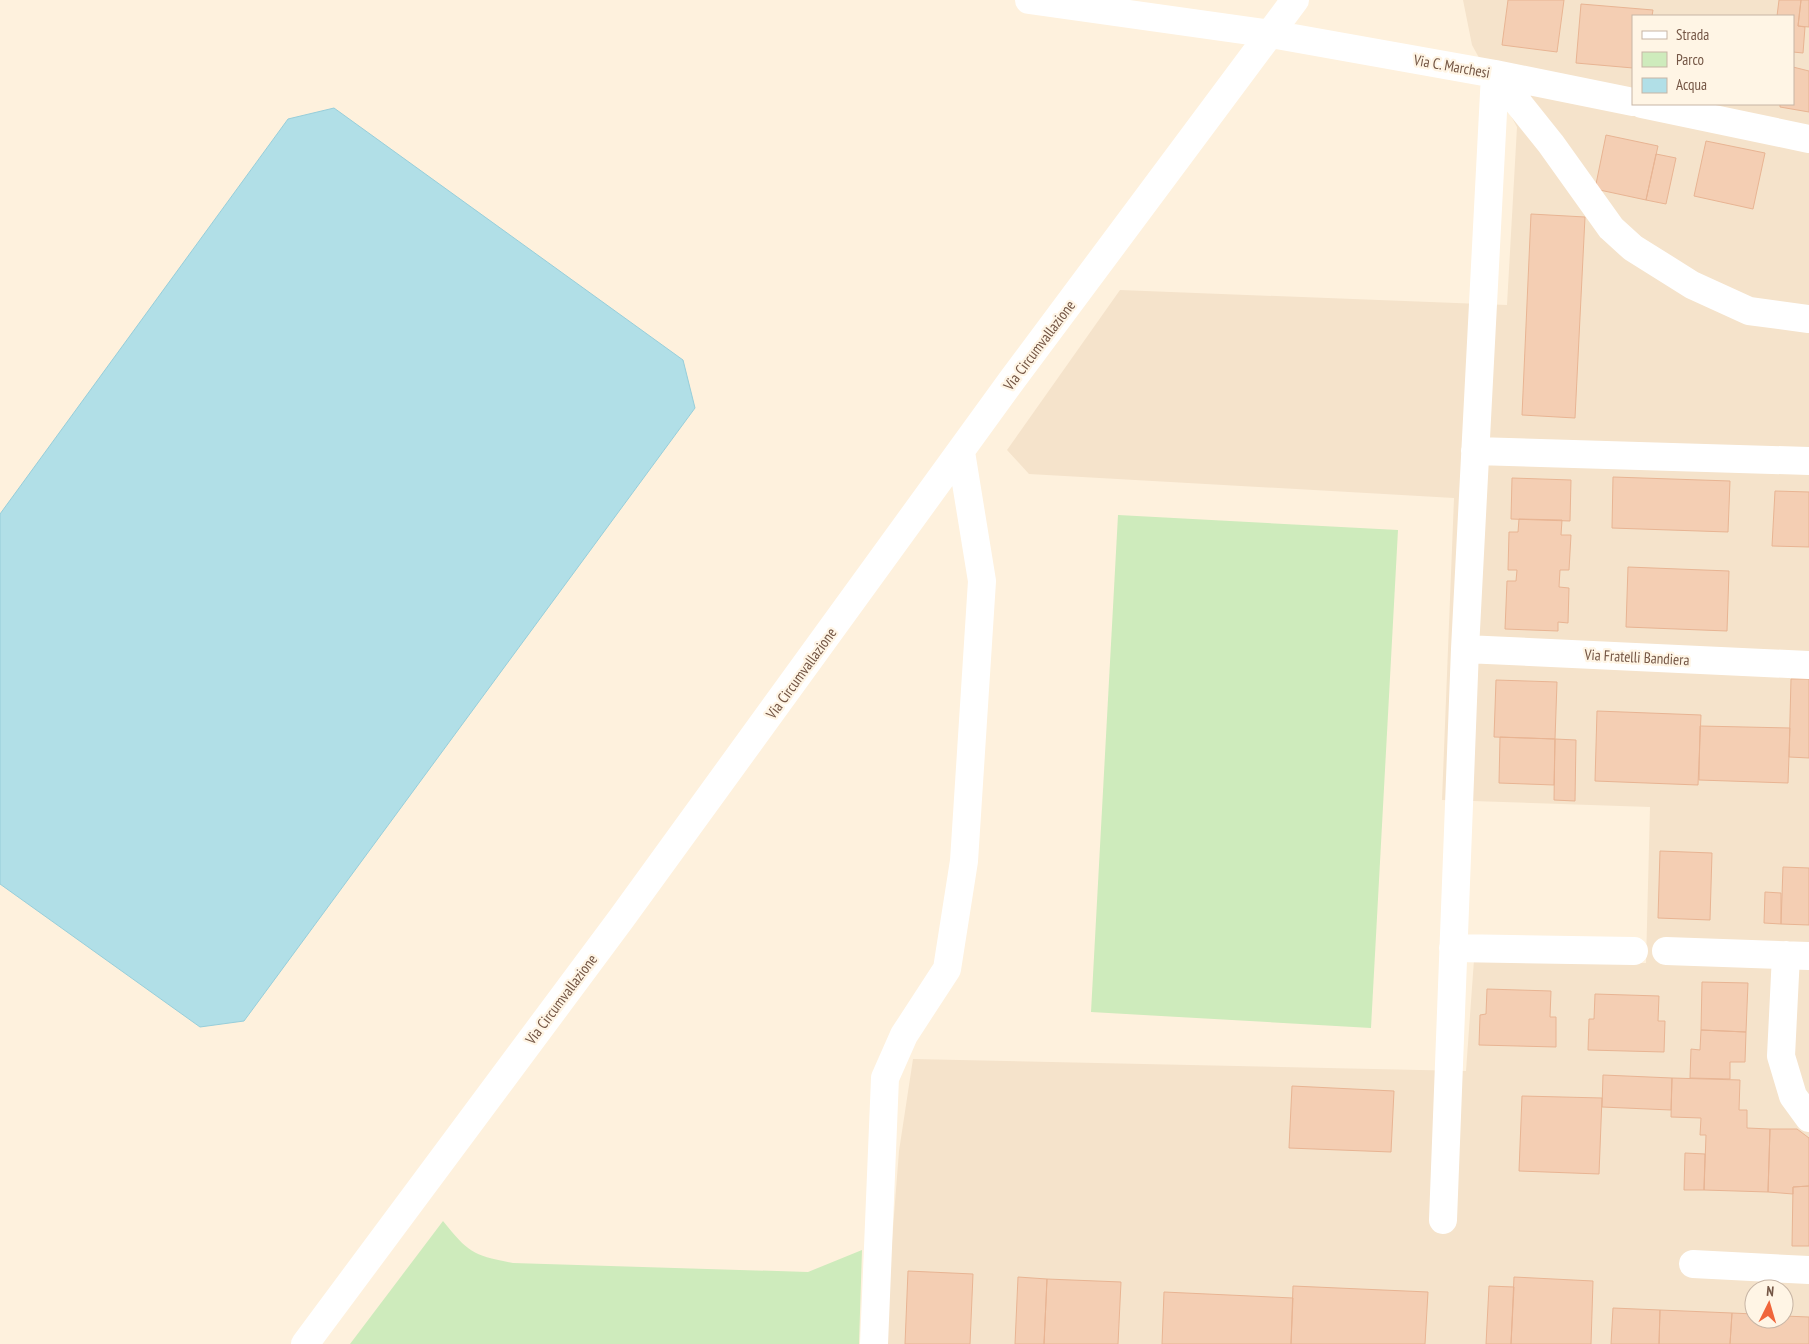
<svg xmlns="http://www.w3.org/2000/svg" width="1809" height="1344" viewBox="0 0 1809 1344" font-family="'PT Sans Narrow',sans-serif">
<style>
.residential{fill:#f5e3cb;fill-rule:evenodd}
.green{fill:#ceebbc}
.water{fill:#b1dfe7;stroke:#97ceda}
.building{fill:#f4ceb3;stroke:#e8b493}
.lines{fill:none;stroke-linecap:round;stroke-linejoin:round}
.minor{stroke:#fff;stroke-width:28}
.labels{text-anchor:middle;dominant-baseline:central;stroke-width:4.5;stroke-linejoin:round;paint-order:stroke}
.street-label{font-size:15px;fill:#745645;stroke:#fff5e5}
</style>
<rect width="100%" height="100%" fill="#fef1dd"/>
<path class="residential" d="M1463,0H1809V1344H884L899,1151L913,1059L1466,1071L1474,960L1646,963L1650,807L1442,800L1454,498L1029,474L1007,450L1120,290L1507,305L1517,127L1472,45ZM1633,16H1793V104H1633ZM1754,1289H1784V1319H1754Z"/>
<path class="green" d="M1118,515L1398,530L1371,1028L1091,1012Z
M443,1221C469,1253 472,1255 513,1263L808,1272L862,1250L859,1344H350Z"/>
<path class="water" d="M334,108L683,360L695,408L244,1021L200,1027L0,884V514L288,119Z"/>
<path class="building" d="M1508,0H1564L1557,52L1502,45Z
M1779,0H1801L1798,26L1805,27L1803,53L1793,52V16H1777Z
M1801,0H1809V27L1798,26Z
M1581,4L1653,10L1652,16H1633V68L1576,63Z
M1793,67L1809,71V112L1780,107V104H1793Z
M1606,135L1658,146L1646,200L1595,189Z
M1706,141L1765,153L1753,209L1694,196Z
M1656,154L1676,158L1666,204L1646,200Z
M1531,214L1585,217L1575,418L1522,415Z
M1613,477L1730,481L1728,532L1612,528Z
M1512,478L1571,480L1570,521L1511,519Z
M1775,491L1809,492V547L1772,546Z
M1519,519L1562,520L1561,535H1571L1569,570H1560L1559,587L1569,588L1568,623L1558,622V631L1505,629L1507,581H1516L1517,570H1508L1509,532H1518Z
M1628,567L1729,571L1727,631L1626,627Z
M1791,679H1809V758L1789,757Z
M1496,680L1557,682L1555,739L1494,737Z
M1597,711L1701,715L1698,785L1595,781Z
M1700,726L1790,728L1788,783L1699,780Z
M1500,737L1555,739L1554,785L1499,783Z
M1555,739L1576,740L1575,801L1554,800Z
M1660,851L1712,853L1710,920L1658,918Z
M1783,867L1809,868V925L1781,924Z
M1765,892L1781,893V924L1764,923Z
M1702,982L1748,983L1746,1032L1701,1030Z
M1487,989L1551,991L1550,1017H1556V1047L1479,1045L1480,1015L1486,1014Z
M1595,994L1659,996L1658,1021H1665L1664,1052L1588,1050L1589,1019H1594Z
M1701,1030L1746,1032L1745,1062H1730V1079L1690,1078L1691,1049L1700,1050Z
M1603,1075L1672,1078L1671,1110L1602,1107Z
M1672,1078L1740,1080L1739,1110H1747V1128L1770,1129L1768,1192L1704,1190L1706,1135H1700L1701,1118L1671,1117Z
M1292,1086L1394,1091L1391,1152L1289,1148Z
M1522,1096L1602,1098L1599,1174L1519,1171Z
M1770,1129H1797L1809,1138V1186L1793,1187V1194L1768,1192Z
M1685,1153L1705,1154L1704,1190H1684Z
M1809,1186V1246H1792L1793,1187Z
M908,1271L973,1274L970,1344H905Z
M1018,1277L1047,1279L1044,1344H1015Z
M1514,1277L1593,1281L1591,1344H1511Z
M1047,1279L1121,1282L1118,1344H1044Z
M1293,1286L1428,1292L1425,1344H1291Z
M1489,1286L1514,1287L1511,1344H1486Z
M1164,1292L1293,1298L1291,1344H1162Z
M1613,1308L1660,1310L1659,1344H1611Z
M1660,1310L1732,1313L1730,1344H1659Z
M1732,1313L1754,1314V1319H1784V1316L1809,1317V1344H1730Z"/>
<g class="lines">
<path class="minor" d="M1029,0L1271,34L1495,74L1633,102
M1495,74L1551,144L1611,228L1633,248L1692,285L1749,311L1809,319
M1642,104L1809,139
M1475,451L1809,461
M1465,649L1809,665
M1453,948L1634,951
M1666,951L1809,956
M1786,955L1781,1056L1793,1096L1809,1118
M1443,1220L1465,649L1495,74
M1693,1264L1809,1270
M305,1344L621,919L1012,380L1295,0
M874,1344L885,1078L904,1035L947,969L964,861L982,581L961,452"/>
</g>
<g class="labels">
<g class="street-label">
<text transform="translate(1452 66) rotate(10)">Via C. Marchesi</text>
<text transform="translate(1039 345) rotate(-53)">Via Circumvallazione</text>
<text transform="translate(1637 657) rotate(3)">Via Fratelli Bandiera</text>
<text transform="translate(801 673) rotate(-54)">Via Circumvallazione</text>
<text transform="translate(561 999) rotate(-53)">Via Circumvallazione</text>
</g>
</g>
<rect x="1632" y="15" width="162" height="90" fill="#fff5e5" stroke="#c7b5a5"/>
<rect x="1642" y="31" width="25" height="8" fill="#ffffff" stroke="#c7b5a5"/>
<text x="1676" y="40" font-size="15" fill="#745645">Strada</text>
<rect x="1642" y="52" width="25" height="15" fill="#ceebbc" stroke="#c7b5a5"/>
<text x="1676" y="65" font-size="15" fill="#745645">Parco</text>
<rect x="1642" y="78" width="25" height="15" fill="#b1dfe7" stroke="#c7b5a5"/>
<text x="1676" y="90" font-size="15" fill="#745645">Acqua</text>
<g transform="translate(1769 1304) rotate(5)"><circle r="24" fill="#fff5e5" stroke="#c7b5a5"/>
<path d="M0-4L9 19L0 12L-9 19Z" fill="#f0653a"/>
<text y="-8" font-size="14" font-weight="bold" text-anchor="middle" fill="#745645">N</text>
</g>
</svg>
